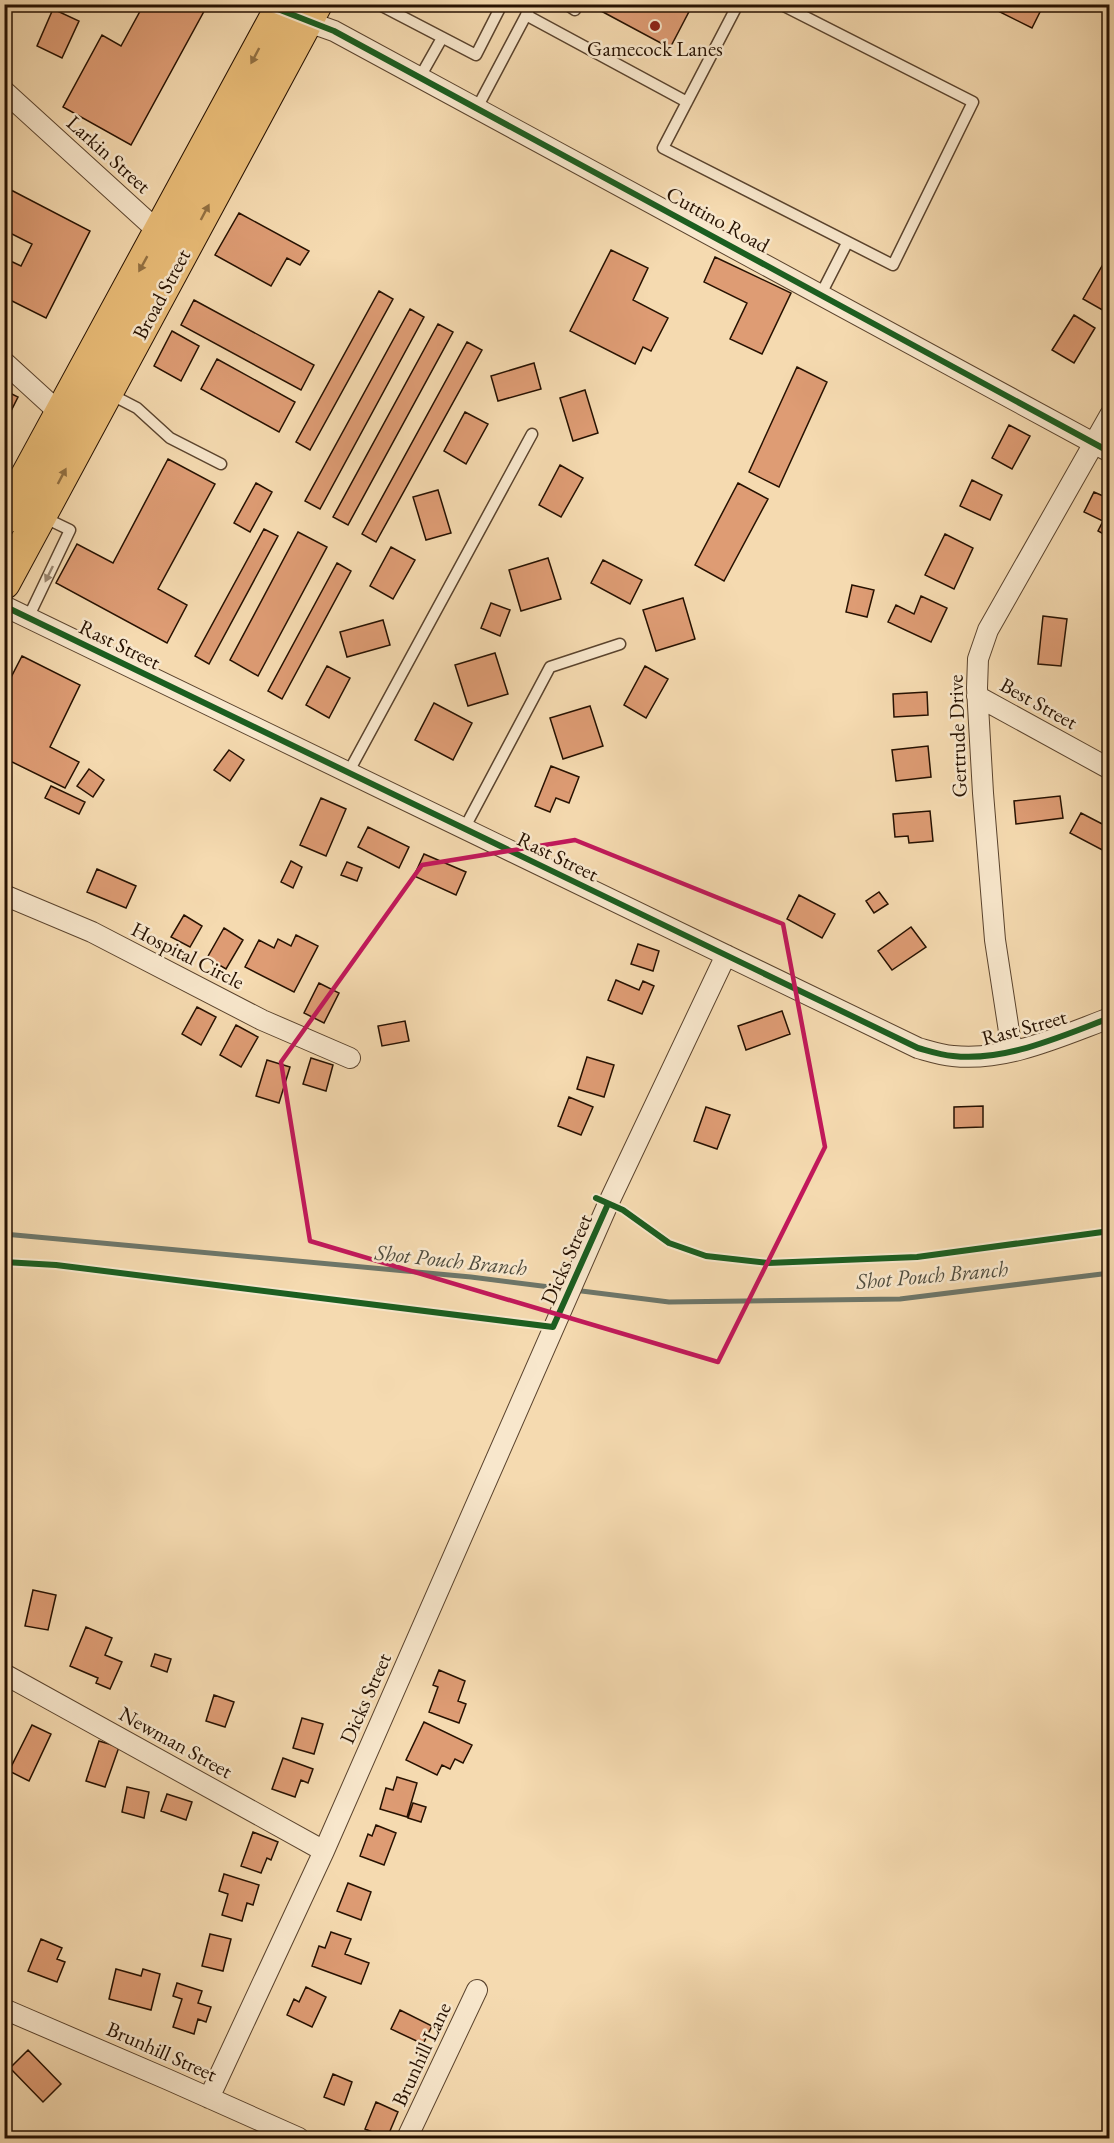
<svg xmlns="http://www.w3.org/2000/svg" width="1114" height="2143" viewBox="0 0 1114 2143" font-family="'EB Garamond',serif">
<style>
.lines{fill:none;stroke-linecap:round;stroke-linejoin:round}
.stream{stroke:#6d7669;stroke-width:5}
.building{fill:#de9c74;stroke:#261101;stroke-width:1.5}
.lane-casing{stroke:#5a432d;stroke-width:13}
.street-casing{stroke:#5a432d;stroke-width:22}
.primary-casing{stroke:#261101;stroke-width:34}
.lane{stroke:#f8e7cc;stroke-width:10}
.street{stroke:#f8e7cc;stroke-width:20}
.primary{stroke:#eabd78;stroke-width:32}
.cycleway-casing{stroke:#f8e7cc;stroke-width:10}
.cycleway{stroke:#1b5e20;stroke-width:6}
.oneway{fill:#927042}
.oneway2{fill:#9a8771}
.marked{fill:none;stroke:#c2185b;stroke-width:4.5;stroke-linejoin:round}
.poi-dot{fill:#8f2418;stroke:#f8e7cc;stroke-width:2}
.labels{text-anchor:middle;dominant-baseline:central;stroke-width:5;stroke-linejoin:round;paint-order:stroke}
.poi-label{font-size:21px;fill:#261101;stroke:#f8e7cc}
.street-label{font-size:21px;fill:#261101;stroke:#f8e7cc}
.water-label{font-size:22px;font-style:italic;fill:#4f4c3e;stroke:#f8e7cc}
</style>
<rect width="100%" height="100%" fill="#f5dab0"/>
<filter id="stains"><feTurbulence type="fractalNoise" baseFrequency=".00333" numOctaves="4"/><feColorMatrix values="0 0 0 0 .2 0 0 0 0 .09 0 0 0 0 .02 0 0 0 .5 -.17"/></filter>
<radialGradient id="worn" r=".72"><stop offset=".6" stop-color="#630" stop-opacity="0"/><stop offset="1" stop-color="#630" stop-opacity=".3"/></radialGradient>
<g class="lines">
<path class="stream" d="M4,1234L471,1277L669,1302L900,1299L1110,1273"/>
</g>
<path class="building" d="M144,4H208L131,145L63,107L102,35L121,46Z
M588,4H693L670,48Z
M984,4H1044L1032,28Z
M53,9L79,21L62,58L37,46Z
M11,190L90,231L46,318L4,297V258L21,266L32,244L4,230V202Z
M239,213L309,251L300,265L287,258L271,286L215,255Z
M611,250L648,268L633,300L668,318L651,351L643,347L635,364L570,331Z
M715,257L791,293L762,354L730,339L747,303L704,282Z
M1106,259L1110,262V305L1106,312L1083,299Z
M379,291L393,299L310,450L296,442Z
M194,300L314,365L301,390L181,325Z
M410,309L424,317L320,509L305,501Z
M1074,315L1095,328L1074,363L1052,350Z
M438,324L453,332L348,525L333,517Z
M172,331L199,346L181,381L154,366Z
M467,342L482,350L376,542L362,534Z
M217,359L295,402L279,432L201,389Z
M534,363L541,389L498,401L491,376Z
M797,367L827,382L779,487L749,472Z
M4,390L18,397L5,423H4Z
M585,390L598,433L573,441L560,398Z
M465,412L488,424L466,464L444,451Z
M1009,425L1030,436L1012,469L992,458Z
M168,459L215,484L158,589L187,605L167,643L56,583L77,544L113,563Z
M560,465L583,478L561,517L539,505Z
M972,480L1002,495L990,520L960,506Z
M256,483L272,492L250,532L234,523Z
M738,483L768,499L724,581L695,565Z
M438,490L451,533L426,540L413,497Z
M1094,492L1110,499V531L1107,536L1098,531L1103,521L1084,512Z
M264,529L278,536L209,664L195,656Z
M298,532L327,547L258,676L230,660Z
M945,534L973,548L954,589L925,575Z
M391,547L415,560L393,599L370,586Z
M548,558L561,599L521,611L509,570Z
M603,560L642,580L630,604L591,583Z
M337,563L351,571L282,699L268,691Z
M852,585L874,590L867,617L846,612Z
M921,596L947,608L931,642L888,622L896,605L914,614Z
M683,598L695,639L656,651L643,610Z
M491,603L510,610L500,636L481,628Z
M1043,616L1067,619L1061,666L1038,664Z
M383,620L390,645L347,657L340,632Z
M495,653L508,694L468,706L455,665Z
M22,656L80,685L50,747L79,762L65,788L4,758V691Z
M327,666L350,678L329,718L306,705Z
M645,666L668,679L646,718L624,705Z
M927,692L928,715L894,717L893,694Z
M434,703L472,723L453,760L415,740Z
M590,706L603,746L563,759L550,718Z
M928,746L931,777L896,781L892,750Z
M229,750L244,760L230,781L214,770Z
M551,766L579,777L569,803L556,798L550,812L535,806Z
M89,769L104,780L93,797L77,786Z
M51,786L85,802L79,814L45,798Z
M1060,796L1063,818L1016,824L1014,801Z
M321,798L346,809L326,856L300,845Z
M930,811L933,841L909,843L908,836L895,837L893,814Z
M1081,813L1110,828V854L1070,833Z
M368,827L409,847L399,868L358,847Z
M424,854L466,872L456,895L414,876Z
M291,861L302,867L293,888L281,882Z
M347,862L362,868L357,881L341,875Z
M97,869L136,886L126,908L87,892Z
M879,892L888,904L874,913L866,901Z
M799,895L835,914L822,938L787,919Z
M184,915L202,926L190,947L171,937Z
M911,927L926,947L892,970L878,951Z
M224,928L243,940L226,969L207,958Z
M296,935L318,946L294,992L245,967L259,940L274,948L278,939L291,946Z
M638,944L659,951L653,971L631,964Z
M616,980L639,990L643,981L654,986L642,1014L608,1000Z
M319,983L339,993L324,1023L304,1013Z
M197,1007L216,1017L201,1045L182,1034Z
M782,1011L790,1034L746,1050L738,1026Z
M405,1021L409,1041L382,1046L378,1026Z
M236,1025L258,1037L241,1067L220,1055Z
M587,1057L614,1065L604,1097L577,1089Z
M311,1058L333,1065L326,1091L303,1084Z
M267,1060L290,1067L279,1103L256,1096Z
M569,1097L593,1107L581,1135L558,1126Z
M983,1106V1127L954,1128V1107Z
M706,1107L730,1115L717,1149L694,1141Z
M33,1590L56,1595L48,1630L25,1626Z
M86,1627L112,1638L105,1655L122,1662L110,1689L96,1683L98,1678L70,1666Z
M155,1654L171,1659L167,1672L151,1666Z
M439,1670L465,1681L458,1701L466,1704L459,1723L429,1712L438,1687L433,1685Z
M214,1695L234,1702L225,1727L206,1721Z
M302,1718L323,1724L314,1754L293,1748Z
M424,1722L472,1745L463,1763L455,1759L450,1769L442,1765L437,1775L406,1760Z
M32,1725L51,1734L29,1781L9,1771Z
M99,1741L119,1747L105,1787L86,1781Z
M283,1758L313,1769L308,1783L301,1780L295,1797L272,1789Z
M397,1777L417,1783L407,1817L380,1809L386,1788L393,1790Z
M127,1787L149,1792L144,1818L122,1812Z
M167,1794L192,1802L186,1820L161,1811Z
M413,1803L426,1807L421,1822L408,1818Z
M376,1825L396,1833L384,1865L360,1856L368,1834L372,1836Z
M253,1832L278,1842L271,1860L267,1858L261,1873L241,1866Z
M224,1874L259,1885L253,1905L247,1903L242,1921L222,1915L228,1894L219,1891Z
M348,1883L371,1892L361,1920L337,1911Z
M331,1932L351,1939L345,1954L369,1963L361,1984L312,1966L319,1946L325,1948Z
M210,1934L231,1939L223,1971L202,1966Z
M41,1939L62,1948L57,1959L65,1962L57,1982L28,1971Z
M116,1969L141,1976L143,1969L160,1974L151,2010L109,1999Z
M177,1983L202,1991L198,2003L211,2007L206,2022L198,2019L194,2034L173,2027L182,1999L173,1996Z
M306,1987L326,1997L312,2027L287,2015L294,1999L299,2002Z
M400,2010L432,2026L423,2044L391,2029Z
M28,2050L61,2084L43,2102L10,2068Z
M333,2074L352,2082L344,2105L324,2097Z
M376,2102L398,2112L387,2138L365,2129Z"/>
<g class="lines">
<g class="lane-casing">
<path id="lane" d="M378,4L476,55L502,4
M566,4L575,10
M738,4L663,148L893,265L973,102L780,4
M526,15L687,102
M420,77L442,38
M477,108L532,4
M821,294L847,243
M110,394L137,408L170,438L221,464
M28,618L70,530L43,517
M348,773L532,434
M464,829L550,667L620,644"/>
</g>
<g class="street-casing">
<path id="street" d="M297,18L334,31L1110,452
M4,91L160,233L168,236
M4,362L61,414
M4,606L918,1048C929,1051 941,1055 953,1056C1006,1062 1061,1036 1110,1018
M977,696L1110,769
M4,895L92,932L262,1020L350,1058
M1012,1051L995,940L983,793L977,688L978,659L988,630L1110,415
M4,1674L324,1851
M4,2009L169,2080L299,2138
M209,2098L324,1851L608,1204L726,955
M407,2138L477,1990"/>
</g>
<g class="primary-casing">
<path id="primary" d="M4,518L283,4
M4,583L316,4"/>
</g>
<use href="#lane" class="lane"/>
<use href="#street" class="street"/>
<use href="#primary" class="primary"/>
<g class="cycleway-casing">
<path id="cycleway" d="M265,4L334,31L1110,452
M4,606L918,1048C929,1051 941,1055 953,1056C1006,1062 1061,1036 1110,1018
M596,1198L623,1210L669,1243L706,1256L768,1263L917,1257L1110,1231
M4,1262L56,1265L553,1327L608,1204"/>
</g>
<use href="#cycleway" class="cycleway"/>
</g>
<defs><path id="oneway-solid" d="M-6-.8H1V-3.2L6.5 0L1 3.2V.8H-6Z" transform="scale(1.5)"/></defs>
<g class="oneway">
<use href="#oneway-solid" transform="translate(255 56) rotate(118)"/>
<use href="#oneway-solid" transform="translate(205 212) rotate(-62)"/>
<use href="#oneway-solid" transform="translate(143 264) rotate(119)"/>
<use href="#oneway-solid" transform="translate(62 476) rotate(-62)"/>
</g>
<use class="oneway2" href="#oneway-solid" transform="translate(49 574) rotate(116)"/>
<path class="marked" d="M575,840L783,924L825,1147L718,1362L310,1241L281,1062L422,865Z"/>
<circle class="poi-dot" cx="655" cy="26" r="6"/>
<g class="labels">
<g class="poi-label">
<text x="655" y="48">Gamecock Lanes</text>
</g>
<g class="street-label">
<text transform="translate(109 154) rotate(42)">Larkin Street</text>
<text transform="translate(718 219) rotate(29)">Cuttino Road</text>
<text transform="translate(161 294) rotate(-62)">Broad Street</text>
<text transform="translate(120 644) rotate(26)">Rast Street</text>
<text transform="translate(1039 703) rotate(29)">Best Street</text>
<text transform="translate(957 736) rotate(-92)">Gertrude Drive</text>
<text transform="translate(558 856) rotate(26)">Rast Street</text>
<text transform="translate(188 955) rotate(27)">Hospital Circle</text>
<text transform="translate(1024 1027) rotate(-15)">Rast Street</text>
<text transform="translate(566 1259) rotate(-66)">Dicks Street</text>
<text transform="translate(365 1698) rotate(-66)">Dicks Street</text>
<text transform="translate(176 1742) rotate(29)">Newman Street</text>
<text transform="translate(162 2051) rotate(24)">Brunhill Street</text>
<text transform="translate(421 2054) rotate(-65)">Brunhill Lane</text>
</g>
<g class="water-label">
<text transform="translate(451 1260) rotate(6)">Shot Pouch Branch</text>
<text transform="translate(932 1275) rotate(-5)">Shot Pouch Branch</text>
</g>
</g>
<rect width="1114" height="2143" fill="none" stroke="#f5dab0" stroke-width="24"/>
<rect x="6" y="6" width="1102" height="2131" fill="none" stroke="#261101" stroke-width="3"/>
<rect x="12" y="12" width="1090" height="2119" fill="none" stroke="#261101" stroke-width="1.5"/>
<rect width="100%" height="100%" filter="url(#stains)"/>
<rect width="100%" height="100%" fill="url(#worn)"/>
</svg>
